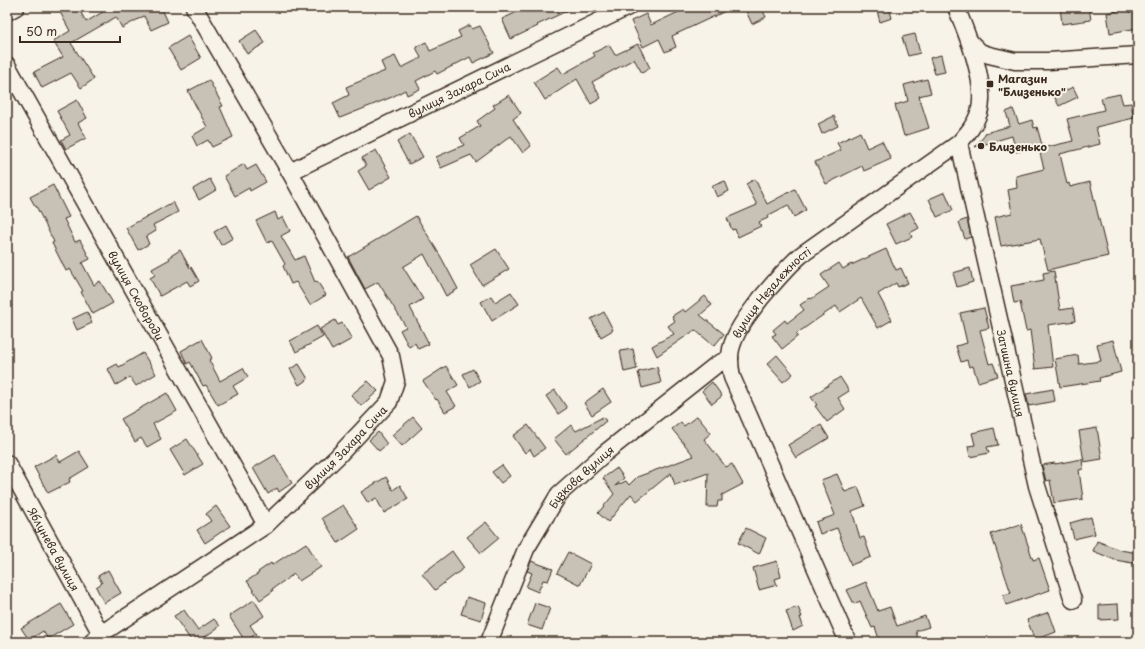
<svg xmlns="http://www.w3.org/2000/svg" width="1145" height="649" viewBox="0 0 1145 649" font-family="'Playpen Sans',sans-serif">
<style>
.building{fill:#c8c1b6;stroke:#3b2a1e}
.lines{fill:none;stroke-linecap:round;stroke-linejoin:round}
.minor-casing{stroke:#3b2a1e;stroke-width:19}
.minor{stroke:#f7f3e8;stroke-width:16}
.poi-dot{fill:#3b2a1e;stroke:#f7f3e8;stroke-width:1.5}
.labels{text-anchor:middle;dominant-baseline:central;stroke-width:4;stroke-linejoin:round;paint-order:stroke}
.poi-label{font-size:11px;font-weight:bold;fill:#3b2a1e;stroke:#f7f3e8;text-anchor:start}
.street-label{font-size:11px;fill:#3b2a1e;stroke:#f7f3e8}
</style>
<rect width="100%" height="100%" fill="#f7f3e8"/>
<filter id="ink" filterUnits="userSpaceOnUse"><feTurbulence type="fractalNoise" baseFrequency=".025" numOctaves="2"/><feDisplacementMap in="SourceGraphic" scale="8" xChannelSelector="R" yChannelSelector="G"/><feConvolveMatrix kernelMatrix="1 2 1 2 8 2 1 2 1" color-interpolation-filters="sRGB"/></filter>
<g filter="url(#ink)">
<path class="building" d="M71,7H78L86,22L111,7H161L168,22L151,30L144,16L122,28L116,17L71,43L94,79L81,88L71,73L42,88L34,72L63,57L53,41L70,31L60,12Z
M528,7H575L537,25L538,26L511,39L502,19Z
M689,7H734L672,36L676,47L665,52L659,39L643,47L631,21L646,14L651,25Z
M744,7H761L766,17L752,24Z
M876,7H889L892,18L880,22Z
M1060,7H1089L1091,20L1062,24Z
M1128,7L1129,12L1138,11V28L1110,33L1107,13L1118,11V8Z
M470,25L472,29L480,26L494,53L473,63L470,57L437,74L435,71L416,81L420,89L407,95L405,90L392,97L340,118L333,103L349,95L346,87L385,71L381,62L395,56L401,68L421,58L416,47L426,42L430,51L461,37L458,31Z
M256,30L265,43L247,54L239,41Z
M915,34L920,53L908,56L902,37Z
M188,36L201,58L181,70L168,48Z
M638,44L650,68L642,73L634,59L592,82L601,98L591,104L577,79L545,100L534,82L558,67L563,74L595,56L593,53L609,45L615,55Z
M941,55L945,72L935,74L930,58Z
M927,79L931,93L919,96L929,128L904,136L895,105L908,101L904,85Z
M209,80L223,106L220,107L233,137L212,147L208,140L197,146L192,136L207,127L188,91Z
M1073,87L1078,97L1059,106L1054,96Z
M1120,94L1123,104L1131,103L1134,118L1096,127L1100,144L1060,154L1067,184L1069,183L1070,187L1090,182L1108,256L1064,266L1048,270L1040,239L1001,246L995,217L1012,213L1008,190L1017,188L1016,176L1044,169L1039,149L1073,141L1067,119L1104,110L1101,98Z
M509,95L521,113L513,119L531,146L523,153L511,136L476,162L471,155L441,168L436,157L464,145L460,138L480,126L477,121L495,108L493,105Z
M77,100L87,118L78,123L86,138L66,149L61,140L70,135L57,111Z
M1013,109L1019,124L1032,120L1034,128L1037,127L1042,145L1016,152L1012,136L975,147L985,135V133L1010,126L1006,112Z
M834,116L838,126L822,134L818,124Z
M860,132L867,148L882,141L891,159L864,171L862,166L826,184L815,162L841,150L837,143Z
M410,134L423,157L409,164L397,142Z
M376,150L391,177L369,190L358,171L366,166L362,158Z
M244,164L247,170L256,165L266,182L250,191L249,188L235,196L224,176Z
M210,179L216,190L199,200L193,189Z
M755,179L767,204L795,189L806,210L794,217L788,205L767,216L768,218L759,222L761,226L738,237L735,229L732,230L727,218L757,205L746,184Z
M725,181L729,191L717,197L712,186Z
M53,185L69,217L64,219L75,242L80,240L90,259L82,263L94,285L100,281L113,303L93,314L81,292L83,291L70,269L66,271L52,243L54,242L36,206H35L30,197Z
M945,192L953,210L937,217L929,199Z
M173,202L178,212L153,225L156,231L146,237L149,244L138,250L126,228Z
M275,212L278,220L283,217L290,231L281,236L295,260L304,256L315,282L317,281L326,295L310,305L296,282L291,284L283,266L285,264L272,241L267,243L256,221Z
M910,212L919,228L910,233L912,237L896,244L886,224Z
M416,216L441,257L458,289L446,296L424,254L403,267L423,299L410,307L429,344L418,349L415,343L409,347L400,330L406,327L378,282L365,289L348,257Z
M967,219L971,237L965,239L959,222Z
M226,225L233,238L221,245L214,232Z
M496,249L509,269L482,285L470,265Z
M886,249L896,270L901,268L908,283L898,287L896,283L878,294L892,320L878,328L861,298L840,312L836,306L796,334L798,336L782,349L772,336L776,334L773,330L785,320L787,323L804,310L800,305L810,298L811,299L829,287L821,275L839,263L843,269L851,264V265Z
M180,250L190,268L191,267L199,281L190,286L187,281L160,296L150,278L155,275L152,269L170,259L169,257Z
M970,268L973,282L957,287L953,273Z
M1054,271L1060,310L1073,308L1075,321L1048,325L1053,367L1035,369L1030,330L1026,331L1020,302L1014,303L1011,286L1044,280L1043,273Z
M511,292L519,304L492,321L481,302L491,296L495,302Z
M705,296L712,305L700,315L724,334L714,346L695,330L657,356L652,346L674,334L668,326L675,321L672,316L683,309L685,312Z
M984,308L989,328L980,330L989,364L993,363L998,376L978,382L973,366L969,367L967,360L961,362L956,346L967,343L960,313Z
M87,312L92,323L77,330L72,319Z
M604,312L613,330L601,337L591,319Z
M335,320L338,325L342,323L352,339L332,350L320,329Z
M317,326L323,337L296,352L290,341Z
M202,339L212,358L209,360L220,381L243,368L248,377L233,386L238,394L218,405L206,385L203,386L190,362L187,364L181,351Z
M1113,340L1121,372L1099,378L1100,381L1060,387L1055,359L1078,355L1079,364L1101,361L1097,344Z
M633,349L637,369L624,372L620,351Z
M143,353L156,374L136,386L130,377L116,385L108,369L117,364L119,367Z
M777,355L793,374L783,382L767,364Z
M299,364L308,379L299,385L290,369Z
M446,366L458,385L447,392L456,406L445,412L437,399L436,400L423,381Z
M657,367L661,383L642,388L638,372Z
M473,369L480,381L470,387L463,374Z
M840,377L849,391L838,398L845,409L827,422L815,406L817,405L811,397Z
M368,381L378,391L361,406L351,395Z
M712,382L722,396L712,404L702,391Z
M603,389L611,402L592,415L584,403Z
M1053,389L1055,401L1029,406L1026,394Z
M555,390L567,408L558,414L546,396Z
M167,393L177,411L153,424L161,439L147,447L141,438L135,442L121,419Z
M697,416L711,433L704,439L726,467L732,464L743,484L722,495V501H718L717,507H707L708,473L675,485L671,473L637,501L631,494L608,522L598,513L614,494L603,478L617,468L624,478L615,486L626,481L629,485L637,477L694,456L672,429L681,422L684,426Z
M413,417L422,428L402,446L392,435Z
M603,417L606,421L566,454L554,439L571,425L576,431Z
M528,425L545,448L534,456L530,449L525,453L513,436Z
M821,425L829,438L796,458L788,445Z
M994,428L998,445L987,447L989,453L970,457L968,446L975,445L972,433Z
M1097,428L1102,459L1084,462L1079,431Z
M378,432L387,444L379,451L369,440Z
M187,439L203,464L185,475L170,450Z
M79,451L89,467L69,479L70,482L48,493L34,467L56,455L60,462Z
M275,455L292,483L279,492L277,488L268,494L253,468Z
M1082,459L1083,469L1079,470L1083,499L1054,503L1050,480L1046,481L1042,465L1055,463V464Z
M502,465L510,476L501,483L492,472Z
M837,474L845,492L858,487L865,506L852,511L860,538L864,537L871,557L851,565L837,528L820,534L816,522L835,515L821,480Z
M386,477L393,490L400,485L408,499L384,513L376,498L368,503L361,492Z
M343,505L359,529L338,543L322,518Z
M216,506L230,526L205,543L197,530L211,521L206,514Z
M1091,517L1095,534L1074,539L1070,523Z
M486,522L499,538L481,553L467,537Z
M1021,524L1033,560L1039,558L1050,590L1006,605L1003,595L1011,593L991,534Z
M746,528L766,538L759,554L738,543Z
M1097,541L1120,550L1138,553V564L1115,560L1093,551Z
M306,543L321,567L299,581L294,574L272,589L273,591L260,600L247,581L259,573L258,572L271,563L272,565Z
M452,551L464,568L435,590L422,574Z
M568,552L591,564L580,585L557,573Z
M531,561L553,569L548,581L543,580L538,592L526,587L532,573L527,571Z
M777,561L781,577L775,579L777,585L759,590L753,568Z
M108,570L121,593L104,603L96,587L102,583L98,576Z
M866,582L878,611L890,607L897,626L925,616L929,627L916,631L918,640L912,642H880L875,627L872,628L860,601L854,604L847,590Z
M467,597L486,603L481,620L461,614Z
M254,600L264,616L250,625L256,634L245,641L229,616Z
M535,603L550,608L542,630L527,625Z
M61,604L73,624L48,639L43,631L29,640L21,628Z
M1118,604L1119,619L1099,620V605Z
M798,607L802,617H800L803,626L793,631L786,611Z
M184,610L198,630L214,619L220,626L198,642H192L174,616Z
M1049,612L1056,632L1035,640L1027,620Z"/>
<g class="lines">
<g class="minor-casing">
<g id="minor">
<path d="M7,12L16,7"/>
<path d="M970,42L980,52L989,55L1015,61H1049L1138,55"/>
<path id="s1" d="M7,65L266,525"/>
<path id="s2" d="M959,143L1037,486L1073,600"/>
<path id="s3" d="M290,172L628,7"/>
<path id="s4" d="M7,463L101,634"/>
<path id="s5" d="M92,642L101,634L266,525L337,457L389,402L396,381L391,356L290,172L194,7"/>
<path id="s6" d="M489,642L526,549L559,494L605,453L716,365L730,358"/>
<path id="s7" d="M848,642L732,377C730,367 729,358 731,349C736,329 749,314 761,298C774,283 786,268 801,255L959,143C967,134 975,125 979,113C988,84 967,34 956,7"/>
</g>
</g>
<use href="#minor" class="minor"/>
</g>
</g>
<g class="poi-dot">
<rect x="986" y="80" width="8" height="8" rx="2"/>
<circle cx="981" cy="146" r="4"/>
</g>
<g class="labels">
<g class="poi-label">
<text x="998" y="78">Магазин<tspan x="998" dy="13">"Близенько"</tspan></text>
<text x="989" y="146">Близенько</text>
</g>
<g class="street-label">
<text stroke="none"><textPath href="#s3" startOffset="188">вулиця Захара Сича</textPath></text>
<text stroke="none"><textPath href="#s7" startOffset="388">вулиця Незалежності</textPath></text>
<text stroke="none"><textPath href="#s1" startOffset="264">вулиця Сковороди</textPath></text>
<text stroke="none"><textPath href="#s2" startOffset="236">Затишна вулиця</textPath></text>
<text stroke="none"><textPath href="#s5" startOffset="321">вулиця Захара Сича</textPath></text>
<text stroke="none"><textPath href="#s6" startOffset="192">Бузкова вулиця</textPath></text>
<text stroke="none"><textPath href="#s4" startOffset="98">Яблунева вулиця</textPath></text>
</g>
</g>
<rect width="1145" height="649" fill="none" stroke="#f7f3e8" stroke-width="24"/>
<rect x="12" y="12" width="1121" height="625" fill="none" stroke="#3b2a1e" stroke-width="1.5" filter="url(#ink)"/>
<path d="M20 36v6h100v-6" fill="none" stroke="#3b2a1e" stroke-width="2"/>
<text x="26" y="36" font-size="12" fill="#3b2a1e" stroke="#f7f3e8" stroke-width="3" paint-order="stroke">50 m</text>
</svg>
